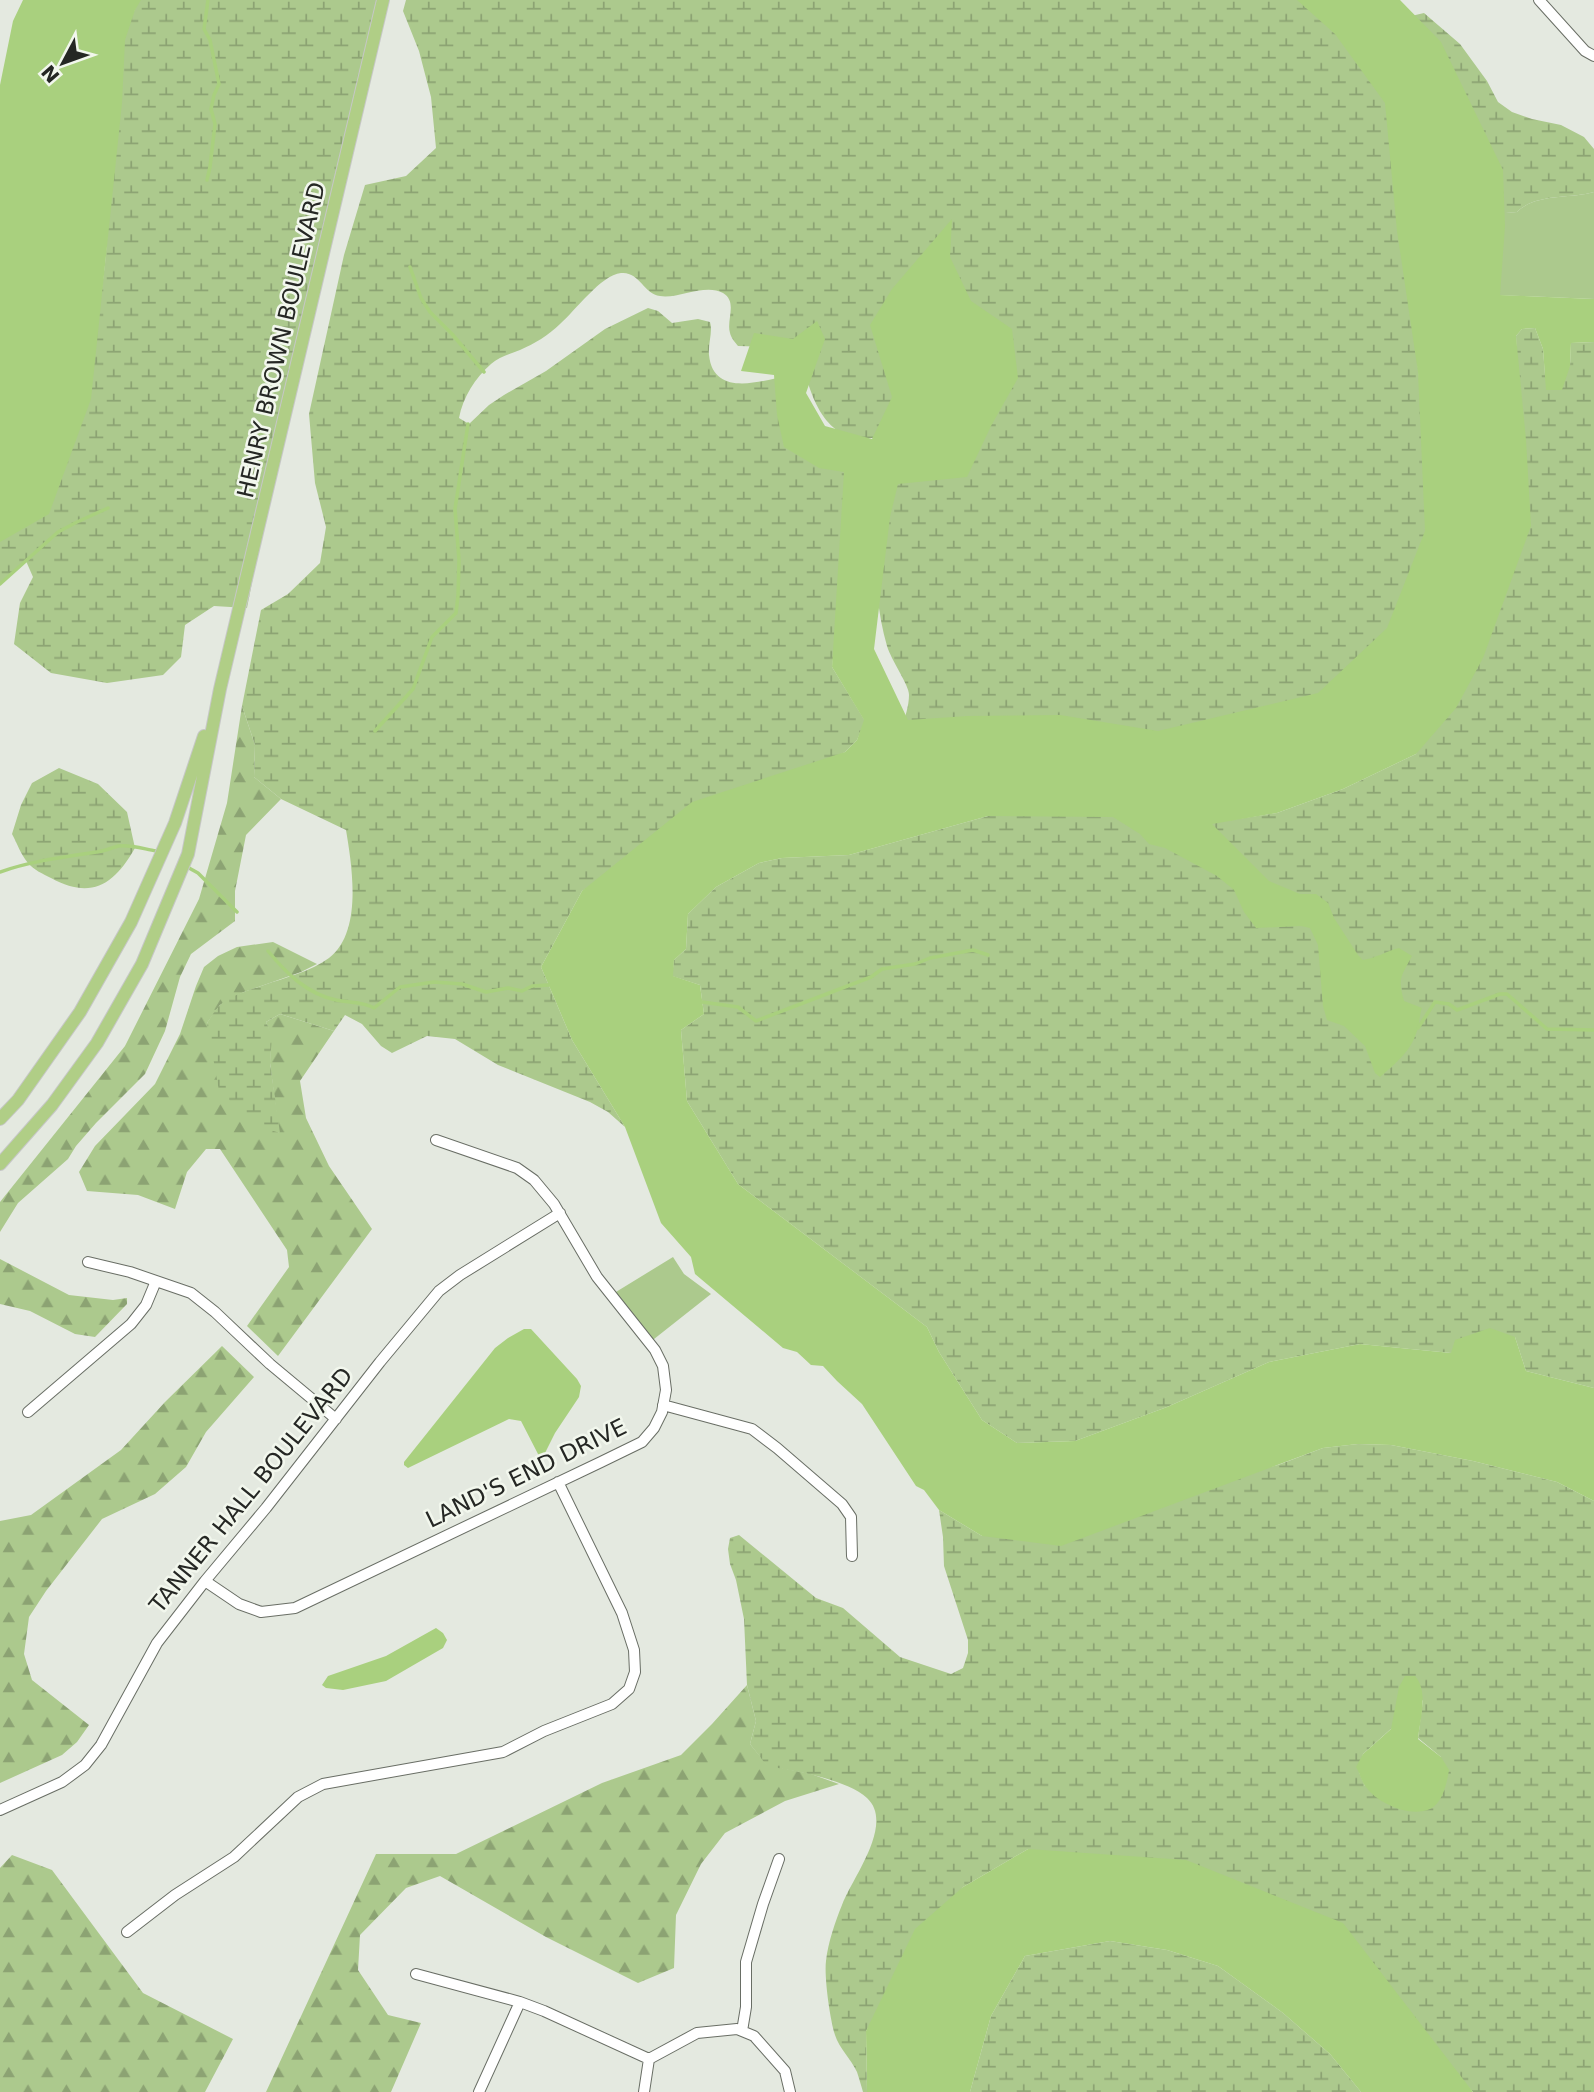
<svg xmlns="http://www.w3.org/2000/svg" width="1594" height="2092" viewBox="0 0 1594 2092" font-family="'DejaVu Sans',sans-serif">
<style>
.forest{fill:url(#forest-firs)}
.wetland{fill:url(#wetland-marsh);fill-rule:evenodd}
.park{fill:#acc98d}
.water{fill:#a9d07e}
.lines{fill:none;stroke-linecap:round;stroke-linejoin:round}
.stream{stroke:#a9d07e;stroke-width:3.5}
.minor-casing{stroke:#696e65;stroke-width:12}
.major-casing{stroke:#c6c7c6;stroke-width:14}
.minor{stroke:#fff;stroke-width:10}
.major{stroke:#b0ce86;stroke-width:12}
.labels{text-anchor:middle;dominant-baseline:central;stroke-width:5;stroke-linejoin:round;paint-order:stroke}
.street-label{font-size:23px;fill:#252724;stroke:#f2f7ed}
</style>
<defs>
<pattern id="forest-firs" width="22" height="20" patternUnits="userSpaceOnUse" patternTransform="scale(1.75)"><rect width="22" height="20" fill="#acc98d"/><path d="M5 1l3.5 6h-7zM16 11l3.5 6h-7z" fill="#8ca373"/></pattern>
<pattern id="wetland-marsh" width="20" height="14" patternUnits="userSpaceOnUse" patternTransform="scale(1.75)"><rect width="20" height="14" fill="#acc98d"/><path d="M1 5h8M5 5V1M11 12h8M15 12V8" fill="none" stroke="#8ca373"/></pattern>
</defs>
<rect width="100%" height="100%" fill="#e4e9e0"/>
<path class="forest" d="M242,706L255,745L254,777L281,799L246,835L235,891V921L191,954L180,977L165,1031L145,1074L96,1123L76,1146L68,1159L18,1203L0,1232V1202L125,1046L199,899L227,803Z
M273,942L317,964L301,972L244,992L220,1005L207,1023L279,1133L270,1063L271,1035L266,1022L280,1014L334,1031L300,1081L306,1118L329,1166L372,1229L278,1356L247,1326L289,1267L287,1250L220,1149H206L187,1172L175,1209L138,1195L87,1191L79,1172L95,1146L155,1084L180,1034L196,986L204,967L218,956L237,947Z
M0,1259L69,1295L113,1300L127,1298V1304L95,1337L75,1334L30,1311L0,1304Z
M222,1346L254,1377L206,1432L186,1467L155,1494L102,1519L46,1591L29,1617L24,1654L32,1680L89,1725L77,1742L62,1755L0,1783V1521L31,1515L121,1450L165,1402Z
M747,1685L756,1721L750,1744L767,1765L811,1774L839,1784L785,1801L725,1833L701,1864L676,1915L674,1968L638,1983L546,1937L440,1876L406,1888L360,1935L358,1970L388,2015L421,2023L391,2092H266L376,1854H456L602,1783L681,1755L712,1724Z
M12,1855L52,1870L143,1993L233,2039L205,2092H0V1868Z"/>
<path class="wetland" d="M139,0H385L268,500L247,608L214,606L185,625L181,657L163,675L107,683L51,673L14,644L20,603L33,577L26,561L0,584V529L98,318L105,264L124,34Z
M406,0H1313L1390,93L1437,555L1317,739L902,727C905,717 909,706 909,695C909,685 891,660 887,646C868,580 877,506 879,437C820,448 810,390 798,348L738,346C735,342 731,338 730,333C726,320 738,302 723,293C705,283 679,299 660,296C644,294 639,271 621,273C601,275 575,311 560,324C549,335 534,344 520,350C510,354 499,357 491,364C475,378 463,397 459,418L469,424L489,405L504,395L546,371L605,329L648,308L658,311L672,323L698,319L710,322C713,332 708,343 709,355C713,393 751,384 777,378L855,469L832,667L865,721L857,740L845,752L582,891L541,967L572,1040L625,1127L608,1112L590,1102L498,1065L455,1039L427,1036L392,1053L381,1046L362,1024L345,1015L334,1031L280,1014L266,1022L272,1035L270,1063L280,1133L260,1127L219,1091L207,1023C211,1017 215,1010 220,1005C231,995 250,990 264,985C284,978 312,971 329,958C363,932 352,866 346,830L281,799L254,777L255,745L242,706L261,610L288,594L320,563L326,527L315,483L309,414L344,255L365,185L406,176L436,148L431,97L419,51L403,11Z
M1424,13L1460,44L1487,81L1498,102L1512,112L1532,119L1561,125L1584,137L1594,149V192C1570,199 1536,193 1517,212L1495,214L1407,17Z
M1535,328L1543,349L1545,375L1570,366L1571,343L1594,342V1388L1526,1371L1515,1337L1451,1353L1360,1344L1269,1362L1167,1407L1075,1441L1017,1443L982,1420L939,1352L927,1327L738,1184L687,1101L681,1030L704,1014L700,985L672,976L674,960L686,949L688,914L716,887L759,863L782,858L849,855L988,816L1065,809L1211,823L1277,813L1343,789L1416,754L1518,384L1516,336L1522,329Z
M59,768L98,784L127,812L135,848C114,885 91,900 51,878C43,874 34,870 28,863C21,855 17,843 12,834L21,805L32,783Z
M1358,1444L1391,1445L1473,1461L1557,1482L1594,1501V2092H1473L1463,2081L1028,1849L963,1887L866,2031L867,2092H863C861,2085 859,2078 857,2072C851,2059 839,2048 835,2035C830,2020 824,1977 826,1961C828,1943 835,1922 842,1905C852,1878 895,1824 867,1798C846,1779 795,1771 767,1766L750,1744L756,1721L747,1685L744,1619L736,1580L730,1564L728,1549L730,1538L739,1535L816,1598L843,1608L900,1657L951,1674L963,1668L968,1653V1640L944,1566L943,1537L939,1510L982,1536L1278,1465L1323,1448ZM1423,1700L1418,1738L1441,1757L1365,1786L1359,1772L1363,1754Z
M1110,1941L1167,1950L1218,1966L1283,2013L1330,2054L1361,2092H970L991,2016L1025,1956Z"/>
<path class="park" d="M1594,192V299L1499,295L1504,213L1517,212C1536,193 1570,199 1594,192Z
M673,1257L684,1274L711,1294L649,1343L611,1295Z"/>
<path class="water" d="M23,0H141L135,10L125,40L122,103L91,399L49,514L0,542V85L13,21Z
M1297,0H1400L1441,42L1503,170L1505,226L1500,295L1594,299V342L1571,343L1570,366L1562,390H1546L1543,349L1535,328L1522,329L1516,336L1526,440L1531,526L1483,658L1456,708L1416,754L1343,789L1277,813L1212,824L1269,881L1300,894H1316L1328,903L1334,918L1358,955L1363,960C1376,958 1387,951 1399,948L1412,956C1402,975 1397,978 1404,1001L1422,1008C1419,1016 1420,1023 1417,1031C1411,1051 1396,1063 1380,1077L1375,1073L1365,1046L1344,1026L1327,1020L1323,1006L1318,945L1310,928L1301,926L1256,928L1244,912L1234,890L1217,876L1165,848L1149,844L1140,834L1113,817L988,816L849,855L782,858L759,863L716,887L688,914L686,949L674,960L673,976L700,985L704,1014L681,1030L687,1101L738,1184L927,1327L939,1352L982,1420L1017,1443L1075,1441L1167,1407L1269,1362L1360,1344L1451,1353L1455,1340L1490,1328L1515,1337L1526,1371L1594,1388V1501L1557,1482L1473,1461L1391,1445L1358,1444L1323,1448L1061,1546L982,1536L939,1510L924,1490L916,1486L862,1404L837,1381L823,1366L811,1365L797,1352L783,1348L695,1274L691,1257L661,1223L625,1127L572,1040L541,967L582,891L692,802L845,752L857,740L864,720L832,667L844,472L819,468L784,447L777,415L774,375L741,371L754,333L793,339L817,321L825,339L806,393L825,426L872,439L892,397L870,325L892,289L952,219L950,257L971,301L1012,329L1018,378L991,426L967,477L898,484L890,517L874,649L908,720L968,716L1060,715L1158,731L1318,693L1387,628L1425,531L1418,372L1397,231L1385,103L1335,34Z
M524,1329H531L577,1379L581,1386L579,1397L555,1433L544,1455L541,1457L538,1454L521,1421L509,1419L408,1468L404,1465V1462L495,1348L508,1338Z
M436,1628L443,1633L447,1640L443,1648L386,1681L343,1690L326,1688L322,1685L328,1676L386,1656Z
M1405,1676H1415C1429,1692 1420,1719 1418,1739L1441,1757L1449,1770C1447,1782 1443,1803 1430,1809C1410,1818 1377,1803 1366,1787C1361,1781 1360,1773 1356,1767L1363,1754L1391,1729L1399,1687Z
M1028,1849L1186,1860L1343,1923L1473,2092H1361L1330,2054L1283,2013L1218,1966L1167,1950L1110,1941L1025,1956L991,2016L970,2092H867L866,2031L915,1929L963,1887Z"/>
<g class="lines">
<path class="stream" d="M207,180L210,167L215,124L211,109L214,95L219,84L210,40L204,29L208,0
M410,267L421,298L430,312L452,334L484,372
M0,584L58,532L77,522L108,508
M375,731L413,689L432,637L456,613L458,596L459,560L455,509L468,424
M189,868L198,873L237,912
M0,872C31,861 64,857 97,852C104,851 111,848 118,846C130,844 144,849 156,851
M268,951C286,973 307,994 336,1000C349,1003 363,1001 374,1008L400,987L434,982L462,984L486,992L508,988L522,991L532,986L549,985
M702,1002L738,1007L756,1021L871,977L882,969L915,964L930,958L973,950L988,955
M1418,1028L1435,1002L1449,1004L1457,1010L1500,994H1507L1547,1029L1594,1030"/>
<g class="minor-casing">
<path id="minor" d="M1539,0L1585,51L1594,56
M88,1262L130,1272L191,1293L215,1312L270,1364L336,1419
M663,1405L752,1429L777,1448L842,1504L851,1517L852,1556
M28,1412L131,1324L146,1305L156,1281
M205,1581L239,1604L261,1612L295,1608L601,1462L642,1442L654,1428L662,1412L666,1390L663,1366L655,1350L597,1277L554,1204L534,1180L517,1168L436,1140
M0,1810L62,1782L85,1765L101,1745L157,1643L205,1581L266,1508L380,1362L439,1291L460,1275L560,1213
M127,1932L175,1895L234,1857L298,1797L323,1784L503,1752L544,1731L612,1704L629,1689L635,1672L634,1650L622,1613L558,1482
M416,1974L520,2002
M742,2031L746,2007V1962L763,1904L779,1859
M649,2059L697,2033L737,2029L754,2036L785,2071L790,2092
M479,2092L520,2002L544,2011L649,2059
M644,2092L649,2059"/>
</g>
<g class="major-casing">
<path id="major" d="M0,1119L18,1100L80,1012L131,922L175,823L204,736
M0,1164L52,1105L97,1043L142,964L188,854L220,689L383,0"/>
</g>
<use href="#minor" class="minor"/>
<use href="#major" class="major"/>
</g>
<g class="labels">
<g class="street-label">
<text transform="translate(281 340) rotate(-77)">HENRY BROWN BOULEVARD</text>
<text transform="translate(526 1473) rotate(-26)">LAND'S END DRIVE</text>
<text transform="translate(251 1490) rotate(-51)">TANNER HALL BOULEVARD</text>
</g>
</g>
<g transform="translate(63 63) rotate(229)" stroke="#f2f7ed" stroke-width="5" paint-order="stroke">
<path d="M0-5L12 26L0 18L-12 26Z" fill="#252724"/>
<text y="-10" font-size="19" font-weight="bold" text-anchor="middle" fill="#252724">N</text>
</g>
</svg>
